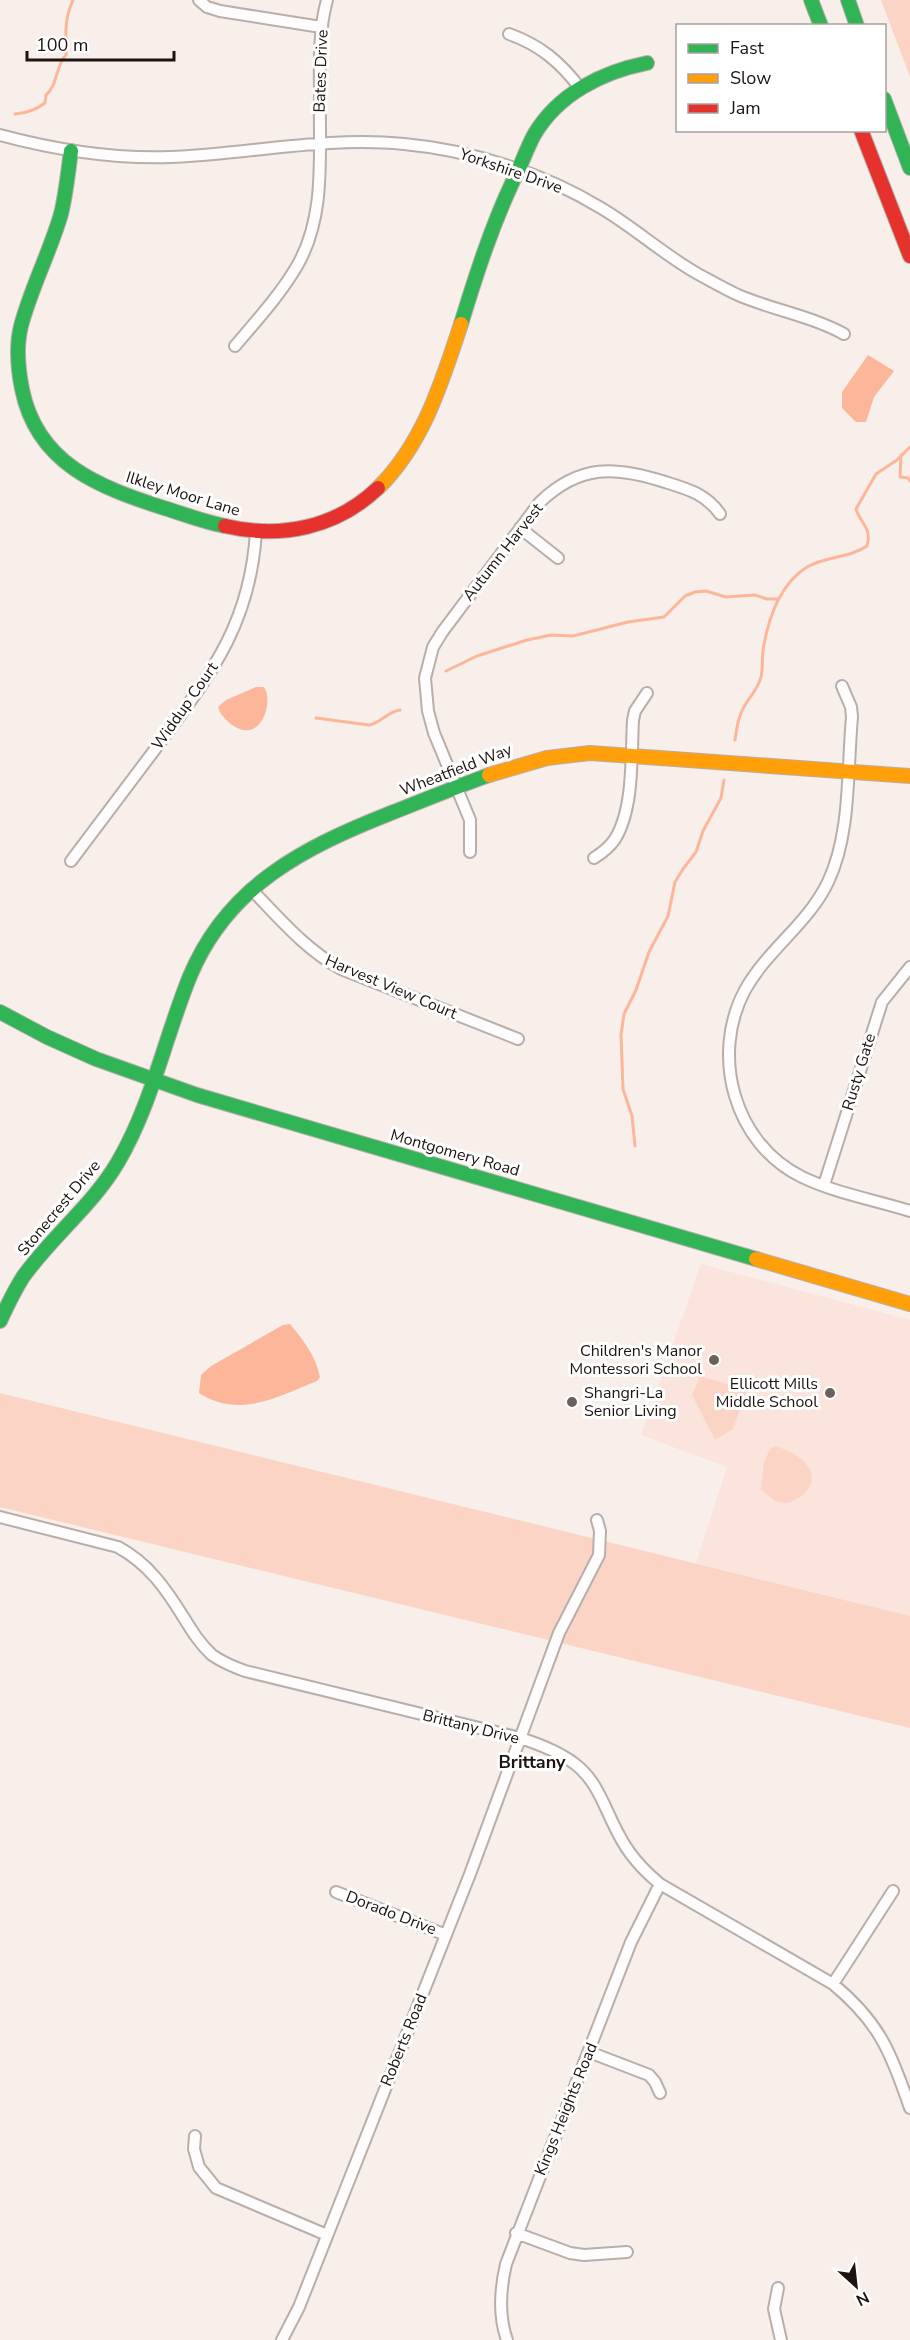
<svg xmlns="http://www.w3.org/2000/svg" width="910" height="2340" viewBox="0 0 910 2340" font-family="'Nunito Sans',sans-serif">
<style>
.built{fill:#fae4db}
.green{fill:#fbd4c5}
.water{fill:#fcb699}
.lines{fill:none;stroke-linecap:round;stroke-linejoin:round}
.stream{stroke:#fcb699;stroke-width:3}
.street-casing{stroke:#b8aeaa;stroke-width:14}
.fast-casing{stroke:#b8aeaa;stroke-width:16}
.slow-casing{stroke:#b8aeaa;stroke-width:16}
.jam-casing{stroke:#b8aeaa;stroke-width:16}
.street{stroke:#fefcfc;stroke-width:10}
.fast{stroke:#30b455;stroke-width:14}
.slow{stroke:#ff9f0a;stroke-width:14}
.jam{stroke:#e5322d;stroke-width:14}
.poi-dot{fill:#6a605c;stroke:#fff;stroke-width:2}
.labels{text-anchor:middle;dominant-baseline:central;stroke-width:6;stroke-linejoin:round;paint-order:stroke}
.street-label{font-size:16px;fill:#1d130f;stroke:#fff}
.poi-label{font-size:16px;fill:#1d130f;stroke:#fff;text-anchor:end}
.neighbourhood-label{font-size:18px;font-weight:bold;fill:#1d130f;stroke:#fff}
</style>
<rect width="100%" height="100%" fill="#f8eeea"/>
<path class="built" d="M701,1264L910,1320V1616L696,1563L727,1467L641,1435Z"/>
<path class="green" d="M881,0H910V77Z
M700,1376L747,1390L733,1429L715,1440L692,1395Z
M0,1393L910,1616V1728L0,1507Z
M776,1446C789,1451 804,1457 810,1470C818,1485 799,1502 785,1503C775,1503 768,1496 761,1489L764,1462L770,1449Z"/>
<path class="water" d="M868,355L894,371L874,397L866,422H856L842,408V392Z
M256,687H264C271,697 267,719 256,727C243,738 221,719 218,707L226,700Z
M290,1324C303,1340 316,1356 320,1377L317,1381C277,1397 239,1419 199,1393L201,1375L211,1366L283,1325Z"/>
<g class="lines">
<path class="stream" d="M15,114C27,113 36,110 45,103L46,95C58,85 56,64 66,55C66,36 64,19 73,0
M901,455L900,477L908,478L910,481
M446,671L477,656L527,640L551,635L573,636L628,622L664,617L685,596L695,592L706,591L726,597L755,595L767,599H779
M316,718L369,725C381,723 387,712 400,710
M735,740C737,728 738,716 745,705C751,695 758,689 761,677C763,669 762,659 763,650C768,619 780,584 807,567C826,556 850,558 867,546C872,527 861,525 856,509L876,474L897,460L910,447
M635,1146L632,1116L623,1089L621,1035L624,1014L636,990L649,952L668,916L675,882L683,869L696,852L703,831L721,798L724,780"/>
<g class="street-casing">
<path id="street" d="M199,0L207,7L220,11L321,27
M509,34C540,45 560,62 580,88
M0,135C56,150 112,159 170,157C248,154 326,136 404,144C470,150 544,173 601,208C635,228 664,255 698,274C711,281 725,289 738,295C773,310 811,316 844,334
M235,346C257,320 280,295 297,266C326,216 319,156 320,100C320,66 318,33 327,0
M520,528L558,558
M842,686L851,707L852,717C847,771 851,834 828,882C808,924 767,950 745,990C710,1055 734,1144 802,1177C835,1193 875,1200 910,1211
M470,852V820L434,733L428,711L425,678L433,647L443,631L540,502C580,464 615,466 665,482C688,489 706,494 720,514
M594,858C602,853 609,848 615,839C634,809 631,755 633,720L635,711L647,693
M71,861C100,823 128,785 156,748C210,675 250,626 256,532
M251,889C279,918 305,949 341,969L518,1039
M824,1185L882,1002L910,967
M0,1517L118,1547C149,1564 166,1589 184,1618C192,1631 200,1644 212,1655C222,1662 234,1667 245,1671L520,1738C539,1744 558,1751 575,1764C598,1781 605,1810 619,1835C629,1855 643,1870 660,1884L833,1984C879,2022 891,2052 910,2108
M336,1892L446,1935
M833,1984L893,1891
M589,2052L649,2075L655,2082L660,2093
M195,2136L194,2149L199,2167L216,2188L327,2235
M516,2233L570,2253L584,2255L627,2252
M778,2288L774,2309L781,2340
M282,2340L299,2307L470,1874L559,1633L599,1555L600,1531L597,1520
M507,2340C498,2315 500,2290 506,2264L631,1942L660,1884"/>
</g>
<g class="fast-casing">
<path id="fast" d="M811,0L821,26
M848,0L857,26
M884,99L910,168
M71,151C68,172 66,194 61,214C50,252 31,288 21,326C16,346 18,369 22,389C37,464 99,487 164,508C184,514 204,522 225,526
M461,324C476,275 491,228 513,181C521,166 526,150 534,135C558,94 602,72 647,63
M0,1012L47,1037L96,1059L197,1095L756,1259
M0,1321C7,1306 14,1291 23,1277C52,1236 93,1205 118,1162C152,1104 165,1037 190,976C228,885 305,847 391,813C424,800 456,787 489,775"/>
</g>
<g class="slow-casing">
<path id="slow" d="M378,488C423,444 442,382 461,324
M489,775L547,758L590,753L910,776
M756,1259L910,1304"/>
</g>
<g class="jam-casing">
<path id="jam" d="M861,130L910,256
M225,526C281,539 336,528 378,488"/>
</g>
<use href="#street" class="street"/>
<use href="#fast" class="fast"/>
<use href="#slow" class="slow"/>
<use href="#jam" class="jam"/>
</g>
<g class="poi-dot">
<circle cx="714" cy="1360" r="6"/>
<circle cx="830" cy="1393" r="6"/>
<circle cx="572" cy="1402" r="6"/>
</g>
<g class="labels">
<g class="street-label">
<text transform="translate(321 71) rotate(-88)">Bates Drive</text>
<text transform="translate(511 171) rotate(19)">Yorkshire Drive</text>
<text transform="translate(183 494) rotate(17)">Ilkley Moor Lane</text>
<text transform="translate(503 552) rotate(-52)">Autumn Harvest</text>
<text transform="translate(185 706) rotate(-55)">Widdup Court</text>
<text transform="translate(456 770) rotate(-21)">Wheatfield Way</text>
<text transform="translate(391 987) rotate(23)">Harvest View Court</text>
<text transform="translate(859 1072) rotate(-73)">Rusty Gate</text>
<text transform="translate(455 1153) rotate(16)">Montgomery Road</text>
<text transform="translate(59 1208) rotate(-50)">Stonecrest Drive</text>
<text transform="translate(471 1727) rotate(14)">Brittany Drive</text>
<text transform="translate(391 1913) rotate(21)">Dorado Drive</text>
<text transform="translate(404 2040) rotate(-68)">Roberts Road</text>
<text transform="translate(566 2109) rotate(-68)">Kings Heights Road</text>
</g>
<g class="poi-label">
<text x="702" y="1351">Children's Manor<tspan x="702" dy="18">Montessori School</tspan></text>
<text x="818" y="1384">Ellicott Mills<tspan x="818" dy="18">Middle School</tspan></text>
<text x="584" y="1393" text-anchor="start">Shangri-La<tspan x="584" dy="18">Senior Living</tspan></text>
</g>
<g class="neighbourhood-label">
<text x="532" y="1762">Brittany</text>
</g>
</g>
<rect x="676" y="24" width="210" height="108" fill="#ffffff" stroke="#a5a19f" stroke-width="1.5"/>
<rect x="688" y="44" width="30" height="9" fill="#30b455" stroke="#a5a19f" stroke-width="1.5"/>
<text x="730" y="54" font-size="18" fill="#1d130f">Fast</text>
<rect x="688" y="74" width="30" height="9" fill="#ff9f0a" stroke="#a5a19f" stroke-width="1.5"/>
<text x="730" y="84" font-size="18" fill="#1d130f">Slow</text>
<rect x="688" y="104" width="30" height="9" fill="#e5322d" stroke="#a5a19f" stroke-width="1.5"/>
<text x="730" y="114" font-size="18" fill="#1d130f">Jam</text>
<g transform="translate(856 2286) rotate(153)" stroke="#ffffff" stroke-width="4.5" paint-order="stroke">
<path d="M0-4.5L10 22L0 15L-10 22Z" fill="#1d130f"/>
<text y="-9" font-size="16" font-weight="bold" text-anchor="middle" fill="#1d130f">N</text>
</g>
<path d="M27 51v9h147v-9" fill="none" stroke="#1d130f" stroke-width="3"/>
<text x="36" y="51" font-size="18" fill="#1d130f" stroke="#ffffff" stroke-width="4.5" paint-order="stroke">100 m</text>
</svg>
